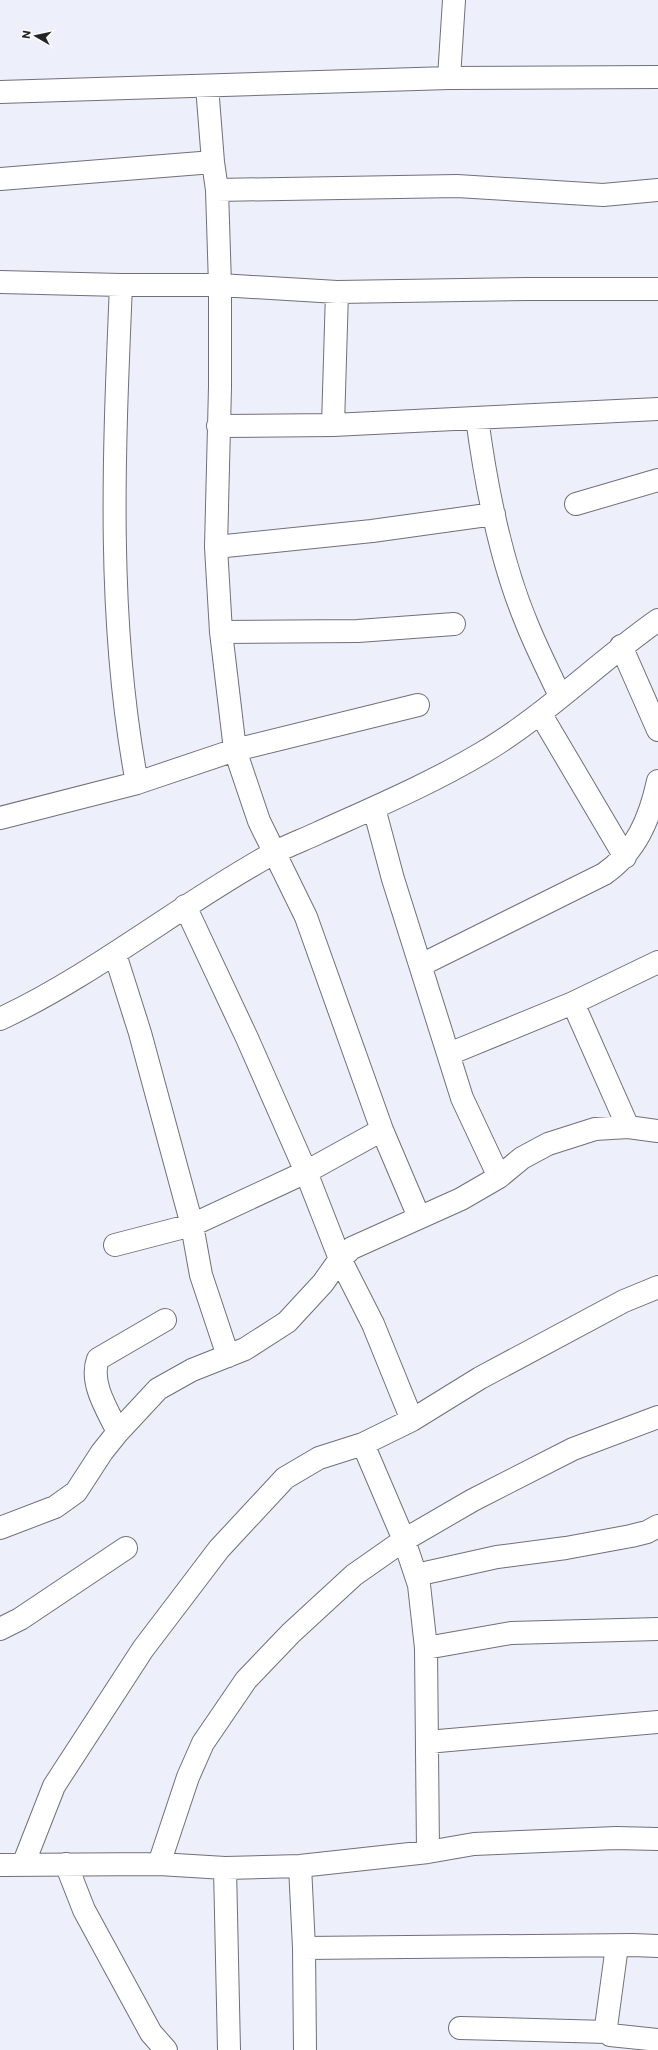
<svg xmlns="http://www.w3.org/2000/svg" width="658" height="2050" viewBox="0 0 658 2050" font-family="Commissioner,sans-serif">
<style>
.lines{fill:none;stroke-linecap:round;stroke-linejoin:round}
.minor-casing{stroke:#6f707a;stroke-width:24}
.minor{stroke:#fff;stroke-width:22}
</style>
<rect width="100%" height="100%" fill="#edeffa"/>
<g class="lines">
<g class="minor-casing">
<path id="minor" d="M449,78L454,0
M207,86L213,162L217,190L220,285V387L216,547L221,632L235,750L259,821L306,917L382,1130L419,1217
M0,92L449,78L658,77
M0,179L213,162
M217,190L457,186L603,195L658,190
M0,282L121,285H220L337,292L529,289H658
M121,285C114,451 106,619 137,783
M477,418C486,486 500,560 527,624C537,649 549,672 560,696
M333,425L337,292
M218,426L333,425L658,409
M576,504L658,480
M216,547L372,531L494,514
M221,632L358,631L454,624
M621,646L658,730
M540,713L625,857
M374,808L393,879L462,1098L499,1177
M0,818L137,783L235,750L418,705
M185,906L247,1038L306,1172L340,1259L373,1324L412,1420
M115,954L140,1033L192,1225L201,1275L228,1356
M421,965L604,874C636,852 650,818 658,781
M573,1003L658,962
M0,1019C96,974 179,905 272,854C286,846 303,840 318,833C373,808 430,784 482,753C545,716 598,662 658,620
M449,1054L573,1003L628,1127
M115,1245L192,1225L306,1172L382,1130
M118,1432C108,1411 89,1383 98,1359L165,1320
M363,1444L404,1540L419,1585L426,1648L428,1852
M0,1528L55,1507L76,1492L102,1452L118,1432L158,1389L192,1370L245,1349L287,1322L323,1283L340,1259L352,1248L461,1199L499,1177L522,1158L548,1144L595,1129L628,1127L658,1131
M416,1575L497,1557L566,1548L631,1536L647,1532L658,1526
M0,1629L20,1619L126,1548
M426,1648L511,1633L658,1629
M427,1742L658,1722
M66,1864L84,1910L151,2033L166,2050
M159,1864L188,1777L203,1743L246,1680L291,1633L354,1575L404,1540L473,1500L573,1449L658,1417
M0,1865L159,1864L225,1868L300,1866L428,1852L474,1844L616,1838L658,1839
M23,1865L54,1786L143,1649L219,1549L285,1478L319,1458L363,1444L412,1420L480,1378L624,1301L658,1287
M300,1866L304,1948L305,2050
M225,1868L229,2050
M304,1948L633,1945L658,1946
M460,2028L607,2032L610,2035L658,2040
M607,2032L606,2027L617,1946"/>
</g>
<use href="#minor" class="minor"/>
</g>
<g transform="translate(36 36) rotate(279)" stroke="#fcfdff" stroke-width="3" paint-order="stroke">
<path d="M0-3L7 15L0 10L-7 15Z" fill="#242428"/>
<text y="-6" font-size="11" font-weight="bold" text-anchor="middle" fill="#242428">N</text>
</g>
</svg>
